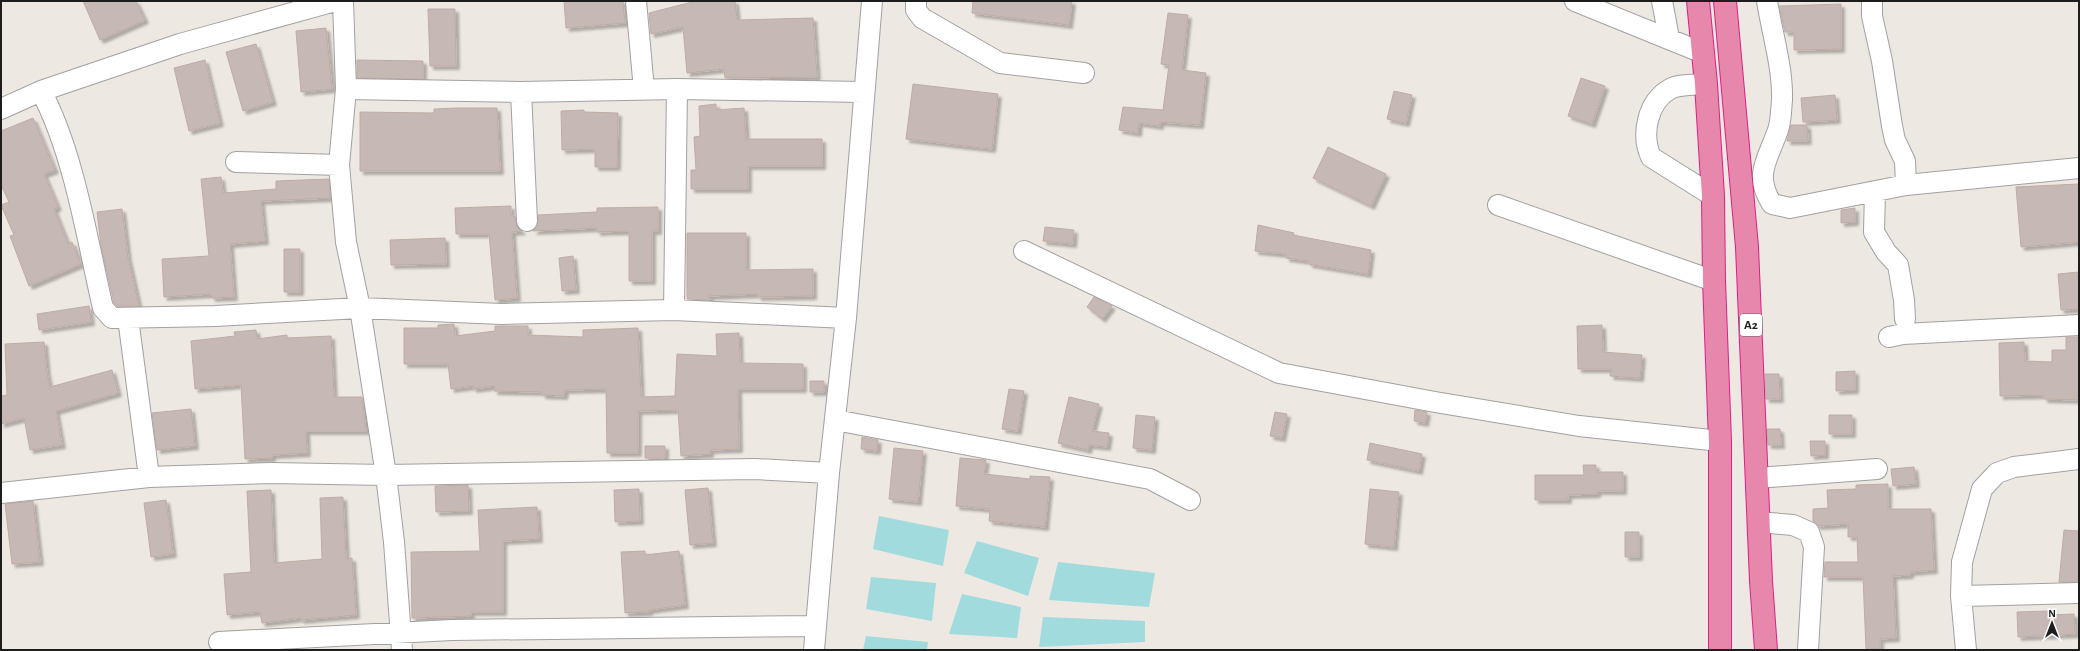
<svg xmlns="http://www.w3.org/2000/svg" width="2080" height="651" viewBox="0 0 2080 651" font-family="'Alegreya Sans',sans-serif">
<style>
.water{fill:#a1dbdd}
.building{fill:#c6b9b5;stroke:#c0aba4;filter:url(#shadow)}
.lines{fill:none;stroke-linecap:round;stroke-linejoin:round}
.minor-casing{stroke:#a1a1a1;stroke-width:22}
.highway-casing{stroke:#dc2085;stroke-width:24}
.minor{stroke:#fff;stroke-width:20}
.highway{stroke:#e887ac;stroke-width:22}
.labels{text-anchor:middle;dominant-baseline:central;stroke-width:4;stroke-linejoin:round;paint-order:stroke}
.shield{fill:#fff;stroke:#616161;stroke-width:1}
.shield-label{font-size:13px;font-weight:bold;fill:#1d1d1d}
</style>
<defs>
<filter id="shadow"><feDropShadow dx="3.5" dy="3.5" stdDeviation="1" flood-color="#0004"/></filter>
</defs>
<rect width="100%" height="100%" fill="#eee8e2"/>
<path class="water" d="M879,516L949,530L943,566L873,549Z
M977,541L1039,558L1028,596L964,573Z
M1058,562L1155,573L1149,607L1049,600Z
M871,577L936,583L932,621L866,609Z
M962,594L1021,607L1017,638L949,634Z
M1043,617L1145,621V642L1039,647Z
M866,636L928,642L927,650H863Z"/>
<path class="building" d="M83,1H136L145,20L100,40Z
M564,1H623L625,23L566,28Z
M696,1H735L737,20L813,18L817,77L725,78L724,69L687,73L683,27L651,34L649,13Z
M973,1H1072L1069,25L972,13Z
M1841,4V49L1794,50V32H1785L1779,6Z
M428,9H455L456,66H430Z
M1168,13L1188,15L1182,70L1206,73L1200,125L1160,122V126L1139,123L1138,133L1119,130L1123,107L1163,110L1169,65L1161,64Z
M326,28L332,89L301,92L296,31Z
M256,44L273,102L243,111L226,52Z
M205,60L220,123L189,131L174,68Z
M357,60L423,61V79L357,78Z
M1581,78L1605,86L1592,124L1568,116Z
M913,84L998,94L992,149L906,139Z
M1394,91L1412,95L1406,123L1387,119Z
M1835,95L1837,120L1803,122L1801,98Z
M716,104V110L744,108L746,139H822V166H748V189H691V170H696L694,137L700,136L699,106Z
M457,108H497L500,171H360V112L434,113V109Z
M584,110V112L618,113L617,167H595V149L562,150L561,111Z
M33,118L55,170L44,174L58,207L54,209L68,244L72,242L81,264L29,286L10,236L14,235L1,205L9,202L1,185V131Z
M1791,125H1807L1808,141H1787Z
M1328,147L1386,174L1371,206L1313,178Z
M221,177L223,193L276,189V181L329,179L330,198L261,201L265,241L230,244L234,297L212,298L211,294L164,297L162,259L209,256L201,179Z
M2079,184V242L2021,247L2016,187Z
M511,206V216H515L517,227L522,231L512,232L517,298L495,300L489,234H456L455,208Z
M658,207V231H652V281H629V231L597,232V228L533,231L537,226L538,215L597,212V208Z
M1855,208V222L1841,223V210Z
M122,209L128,258L139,306H117L114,303L101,246L97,212Z
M1258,225L1294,233L1293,235L1371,250L1368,274L1309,264V261L1286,258V254L1255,251Z
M1045,227L1074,230L1073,244L1043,241Z
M687,233H746V270L813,269V296L758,297V294L709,296L710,300L687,299Z
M445,238L446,264L391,265L390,240Z
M284,249H300V292H284Z
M573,256L576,290L562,291L559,258Z
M2079,272V309L2061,310L2058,274Z
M1094,297L1112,306L1102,319L1087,307Z
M89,306L91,322L39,330L37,314Z
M454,324L455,336L495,331V326H528V335L583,337V330L638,328L641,397L675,396L677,354L717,356L716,334L739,333L740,363L803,364V389H738L739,449L710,450V454L681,456L678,410L638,411V453H607L606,389L565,390L564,396L542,395V392L494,391L495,386L473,389V386L451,389L448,364H404V328H438V325Z
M1602,325L1603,352L1642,355L1640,378L1610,376L1611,369H1578L1577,326Z
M256,330L257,339L287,335V338L331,336L334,397H362L366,431H306L307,453L272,455V458L245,459L241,385L195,389L191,341L235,336L234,332Z
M2066,337H2079V400L2044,399V395L2000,396L1999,343L2024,342L2025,361L2052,362V350H2066Z
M44,342L47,373L50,387L112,370L118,393L56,411L62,445L30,450L24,418L1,424V396L7,395L5,344Z
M1855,371V390L1836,391V372Z
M1765,374H1779L1780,399H1766Z
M810,381H824V392H810Z
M1009,389L1024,391L1018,431L1002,429Z
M1069,397L1099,404L1092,431L1109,433L1107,447L1089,445L1088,450L1058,443Z
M191,409L195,446L157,450L152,413Z
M1415,410L1427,412L1425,423L1414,421Z
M1275,412L1287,414L1282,438L1270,436Z
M1136,415L1155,417L1152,450L1133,448Z
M1829,415H1852V434H1829Z
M1767,429H1780L1781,445H1768Z
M862,437L878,440L877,451L861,449Z
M1810,441H1825V455L1811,456Z
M1370,443L1422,454L1419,471L1367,460Z
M645,446H665V458H645Z
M894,448L923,451L918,502L889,499Z
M960,458L986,460L984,474L1030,479V476L1050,477L1045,527L989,521L990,509L956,506Z
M1583,465H1596V472H1623V491H1597V494L1568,495V500H1535V475H1584Z
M1914,467L1916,484L1893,486L1891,469Z
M1888,484V509H1931L1934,570L1910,572V575L1893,576L1896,638L1880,639V649H1866L1863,577H1824L1825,562H1858L1857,537H1848V524L1818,526L1813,521V509L1828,508L1827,490L1856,489V485Z
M468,485L469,511L436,512L435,486Z
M708,488L713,543L690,545L685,490Z
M639,489L640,521L615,522L614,490Z
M1370,489L1399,492L1394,547L1365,544Z
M271,490L274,563L322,559L320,498L343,497L346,559L352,558L356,615L301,620V618L262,623L260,612L227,615L224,574L251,572L247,491Z
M166,500L173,554L151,557L144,503Z
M33,501L40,562L12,564L5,504Z
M537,507L539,539L503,541V612H471V616L412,618L411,552L480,551L478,510Z
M2064,530L2079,531V582H2059Z
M1625,532H1639V557H1625Z
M645,551V555L679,551L685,605L649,610V612L625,613L621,552Z
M2049,611V615L2074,614L2075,634L2018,637L2017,612Z"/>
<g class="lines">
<g class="minor-casing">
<path id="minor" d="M636,1L644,90
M916,1V10L922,18L1000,63L1084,73
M1575,1L1703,53
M1662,1L1669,38
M1767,1C1772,33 1783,68 1782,100C1781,110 1781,122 1778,130C1768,159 1753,175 1772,204L1790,208L1906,185L2079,168
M1872,1V16L1882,61L1892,126L1895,140L1905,161L1906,185
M1706,84C1696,85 1679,84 1670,89C1647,102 1641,135 1651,157L1713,196
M346,89L521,92L677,89L863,92
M41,91L180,44L335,1
M521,92L527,221
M1,109L41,91C74,153 87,239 103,308L112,318L215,316L360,308L346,242L339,165L346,89L343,1
M236,162L339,165
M1875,191L1874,232L1886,252L1898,265L1904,300L1905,319
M1498,205L1714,281
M1024,251L1279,373L1435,402L1579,426L1720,441
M674,310L677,89
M128,318L149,477
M1889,337L1903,334L2079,325
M835,420L1150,479L1190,500
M1758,478L1877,469
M1,493L149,477L271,473L386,475L755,469L829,473
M1758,522L1793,525L1809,532L1814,547L1808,650
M1961,596L2079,593
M219,642L452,630L816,626
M402,650L394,542L386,475L360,308L502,314L674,310L846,318
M814,650L829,473L846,318L872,1
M1966,650L1961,596L1962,562L1982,489L1997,473L2014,467L2079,459"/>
</g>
<g class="highway-casing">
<path id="highway" d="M1698,1L1706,84L1713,196L1714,281L1720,441V650
M1725,1L1747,247L1761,581L1766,650"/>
</g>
<use href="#minor" class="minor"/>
<use href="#highway" class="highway"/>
</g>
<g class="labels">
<rect class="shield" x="1740" y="314" width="22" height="22" rx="3"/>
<g class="shield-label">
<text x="1751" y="325">A2</text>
</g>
</g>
<rect width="2080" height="651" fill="none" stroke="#1d1d1d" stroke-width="4"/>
<g transform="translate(2052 623)" stroke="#ffffff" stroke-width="3" paint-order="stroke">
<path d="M0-3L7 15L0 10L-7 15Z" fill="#1d1d1d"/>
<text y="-6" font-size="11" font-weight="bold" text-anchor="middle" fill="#1d1d1d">N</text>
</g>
</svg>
